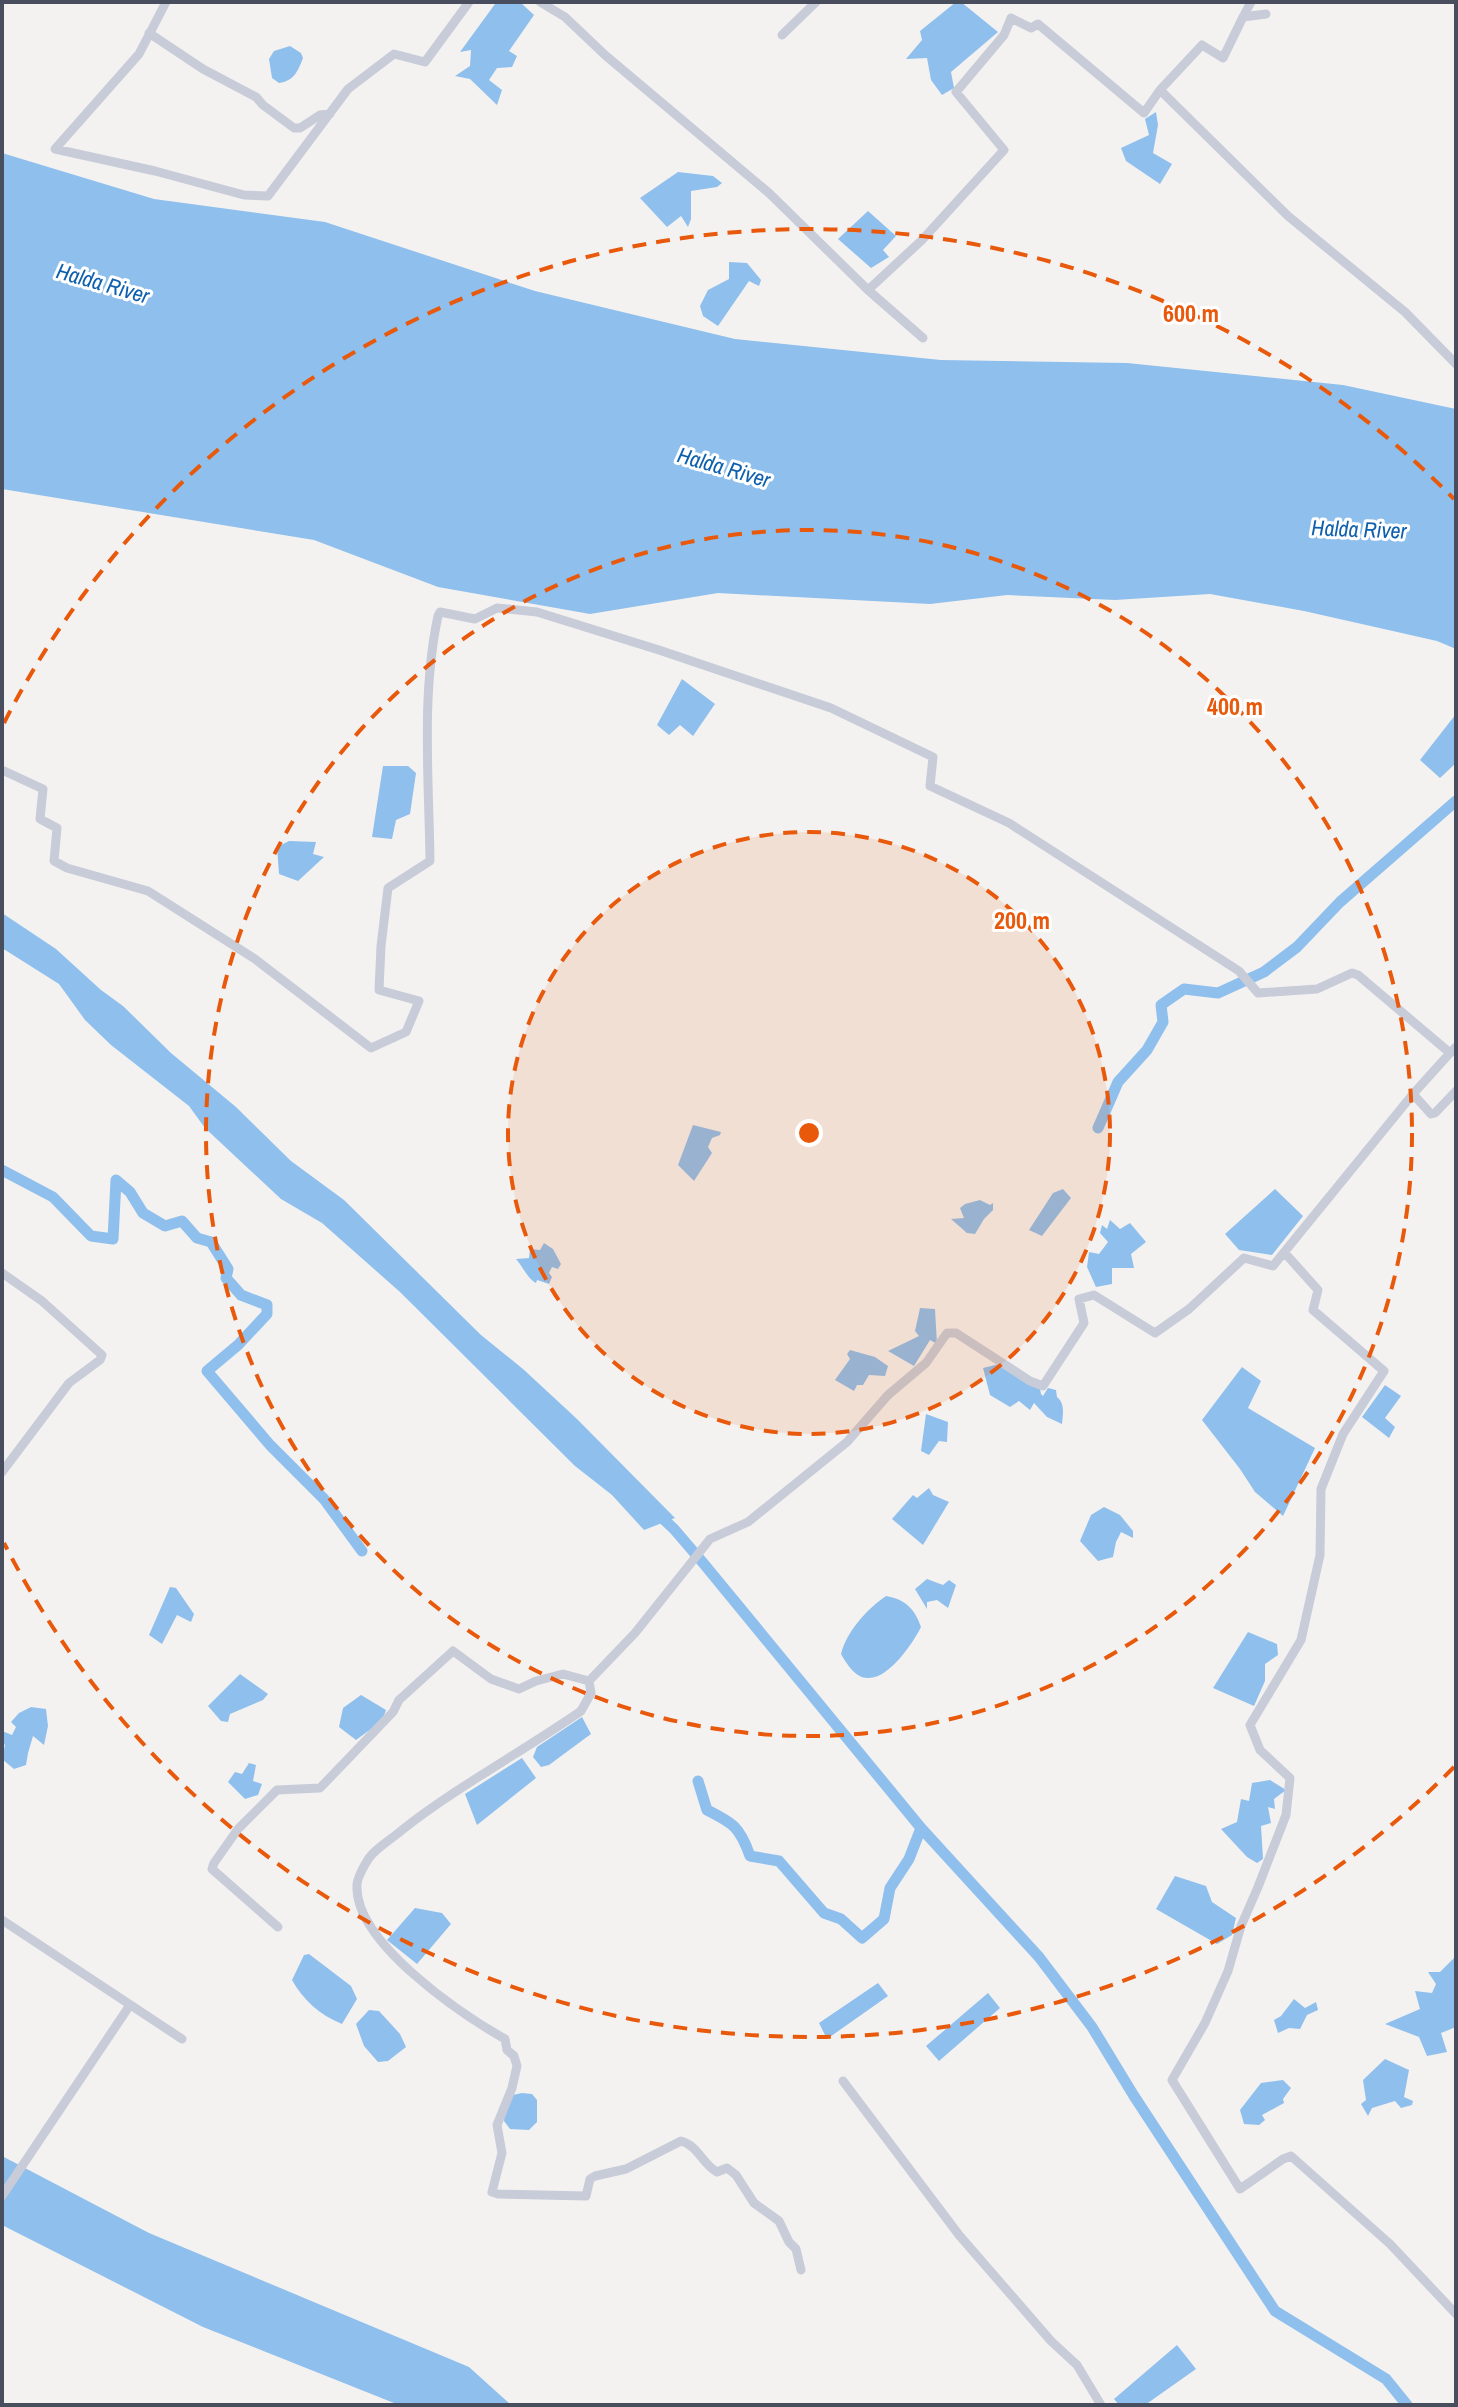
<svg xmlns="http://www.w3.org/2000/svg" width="1458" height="2407" viewBox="0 0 1458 2407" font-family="'Archivo Narrow',sans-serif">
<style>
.water{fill:#8fbfec}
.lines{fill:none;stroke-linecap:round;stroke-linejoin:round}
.canal{stroke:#8fbfec;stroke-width:11}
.minor{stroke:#c8ccd8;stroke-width:9}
.ring{fill:none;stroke:#e8590c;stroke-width:4;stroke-dasharray:14 10}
.labels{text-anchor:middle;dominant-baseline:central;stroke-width:6;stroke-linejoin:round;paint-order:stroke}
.water-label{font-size:22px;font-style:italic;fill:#0e5fad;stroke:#fff}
.centre{fill:#e8590c;stroke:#fff;stroke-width:4}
.ring-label{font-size:24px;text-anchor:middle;font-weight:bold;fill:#e8590c;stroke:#fff;stroke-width:6;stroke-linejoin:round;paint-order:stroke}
</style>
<rect width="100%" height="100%" fill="#f4f2f1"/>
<path class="water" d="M956,2H961L998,32L951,72L954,88L942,95L931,80L927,58L906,59L922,40L920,31Z
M521,3L534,15L509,51L517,56L512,67L497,68L489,80L502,90L497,105L470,79L455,76L470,66L471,50L460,52L495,4Z
M290,46L301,53L303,58C298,71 294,81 279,83L272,78L269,59L274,51Z
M1156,112L1158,125L1153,153L1172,164L1160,184L1126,161L1121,148L1149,135L1145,119Z
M2,153L154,199L325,222L535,291L735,339L941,360L1127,363L1343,385L1456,409V649L1437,641L1304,611L1210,594L1115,600L1007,595L930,604L718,593L590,614L438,587L314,540L2,489Z
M678,172L713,176L722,183L717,187L691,191V219L688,227L681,216L667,227L640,198Z
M868,211L896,236L883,250L889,257L871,268L838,239Z
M729,262L747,263L761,280L759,286L749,281L718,326L703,316L700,306L708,290L729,279Z
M682,679L715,704L693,736L680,725L669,735L657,725Z
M1456,714V763L1440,778L1420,760Z
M383,766H408L416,773L410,814L396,820L392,839L372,837Z
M289,841L316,842L313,854L324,857L298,881L279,874L277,847Z
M2,913L56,949L101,990L123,1006L171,1053L236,1107L291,1161L344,1200L481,1335L523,1369L577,1419L675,1518L644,1530L612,1495L575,1466L400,1292L322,1223L281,1199L205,1128L189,1106L111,1045L85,1020L59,984L2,948Z
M693,1125L721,1132L720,1135L712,1138L708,1147L712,1153L694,1181L678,1165Z
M1063,1189L1071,1198L1042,1236L1029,1230L1053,1193Z
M1275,1189L1303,1216L1272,1255L1239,1250L1225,1234Z
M980,1200L990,1205L993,1203V1210L984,1219L975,1234L967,1233L951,1219L964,1218L960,1208L965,1204Z
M1110,1220L1120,1229L1130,1223L1146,1242L1131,1254L1134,1268H1112V1284L1096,1287L1087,1267L1089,1252L1099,1254L1108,1242L1100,1233L1102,1225L1107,1229Z
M544,1243L553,1249L561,1264L558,1269L552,1267L549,1273L552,1277L549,1284L537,1280L536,1283C528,1279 523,1267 516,1259L529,1258L530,1249L540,1250Z
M920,1308L935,1309L937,1344L930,1340L914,1366L888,1351L919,1336L915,1331Z
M850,1350L875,1357L888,1366L885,1376L869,1375L863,1385H857L854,1391L835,1380L850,1359L847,1354Z
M999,1364L1040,1389L1041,1394L1043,1396L1048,1388L1056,1390L1057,1397C1065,1403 1063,1414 1062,1424L1047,1417L1034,1403L1030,1410L1019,1401L1010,1407L990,1395L983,1368Z
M1242,1367L1261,1381L1248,1408L1315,1448L1283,1516L1255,1492L1240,1469L1202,1420Z
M1385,1385L1401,1396L1385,1418L1395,1427L1389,1438L1362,1417Z
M926,1414L948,1422L947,1442L939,1441L929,1455L921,1451Z
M929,1488L933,1495L949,1502L923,1545L892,1519L913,1495L917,1498Z
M1104,1507L1120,1515L1133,1531V1538L1121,1532L1116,1542L1113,1557L1098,1561L1080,1541L1091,1515Z
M927,1579L943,1585L949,1580L956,1585L948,1608L937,1600L927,1602V1609L915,1589Z
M170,1587L176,1588L194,1614L191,1622L177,1615L162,1644L149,1635Z
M886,1596C905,1599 915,1609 921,1627C913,1643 889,1679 868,1678C855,1678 847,1664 841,1654C847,1631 866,1610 886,1596Z
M1248,1632L1277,1644L1278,1655L1265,1664V1681L1254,1706L1213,1688Z
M240,1674L268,1694L263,1700L230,1714L228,1722L221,1721L208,1706Z
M361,1695L386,1710L382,1721L356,1740L339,1727L343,1708Z
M31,1707L46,1709L48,1726L44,1745L33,1736L28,1753L26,1765L14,1769L2,1759L5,1745L2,1742V1731L12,1735L16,1727L11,1722L19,1713Z
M582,1717L591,1734L549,1765L541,1767L533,1757L537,1747Z
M522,1758L536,1778L477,1825L465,1794Z
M249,1763L256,1765L253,1781L262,1784L258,1795L245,1799L228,1782L235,1772L242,1774Z
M1270,1780L1286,1790L1274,1799L1275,1809L1268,1807L1271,1823L1261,1826L1263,1859L1257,1863L1247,1857L1221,1829L1237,1822L1241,1799L1249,1801L1252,1783Z
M1175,1876L1206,1886L1212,1902L1236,1918L1232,1935L1217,1944L1156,1909Z
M415,1908L442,1913L451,1924L417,1964L387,1940Z
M309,1954L351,1986L357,1999L342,2024C320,2015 303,2000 292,1980L304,1955Z
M1456,1956V2027L1441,2033L1447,2052L1427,2056L1419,2037L1385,2024L1420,2009L1415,1991L1432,1993L1436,1984L1428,1972H1440Z
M878,1983L888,1996L827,2039L819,2023Z
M988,1993L1000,2008L939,2061L926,2046Z
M1294,1999L1305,2008L1316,2002L1318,2010L1307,2015L1300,2029L1289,2028L1278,2033L1274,2020L1281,2016Z
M369,2010L379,2011L400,2034L406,2047L388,2061L378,2062L364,2046L356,2024Z
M1385,2059L1409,2070L1404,2097L1413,2101L1412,2105L1401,2108L1395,2101L1372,2108L1368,2116L1361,2104L1366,2100L1363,2080Z
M1283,2080L1291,2088L1283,2099L1284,2103L1262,2115L1265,2120L1259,2125L1244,2124L1240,2110L1261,2083Z
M522,2093L532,2094L537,2100V2122L529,2130L510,2129L504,2121L505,2108L513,2095Z
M2,2156L149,2233L469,2367L511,2405H399L203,2327L2,2225Z
M1177,2345L1196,2369L1145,2405H1119L1114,2399Z"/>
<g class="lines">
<path class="canal" d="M1098,1128L1118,1082L1147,1050L1163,1022L1161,1005L1184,989L1218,993L1264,972L1297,947L1340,902L1456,801
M2,1170L53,1197L91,1236L113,1239L116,1180L130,1192L143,1213L165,1226L182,1221L197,1238L211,1242L228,1269L226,1278L241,1295L267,1305V1314L238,1345L207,1371L270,1445L324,1499L362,1551
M657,1513L674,1529L704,1564L921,1828L1039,1957L1092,2027L1134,2096L1275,2311L1386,2379L1407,2405
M698,1781L707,1810C733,1823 740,1827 750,1856L779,1861L824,1913L841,1919L862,1938L884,1919L890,1888L909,1859L921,1828"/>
<path class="minor" d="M166,2L139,54L55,149L155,171L244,195L268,196L348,89L394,54L425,62L469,2
M540,2L565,17L605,55L769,193L868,290L923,338
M1243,17L1251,2
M149,33L203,69L256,97L263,105L294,128H300L320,115L330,114
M782,35L816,2
M1160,90L1202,45L1223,58L1243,17L1266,14
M868,290L922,240L1004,150L956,92L1004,35L1011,18L1031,28L1038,24L1144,113L1160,90L1288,216L1405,312L1456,364
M2,770L43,789L40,819L57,828L54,861L67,868L148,891L255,959L371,1048L406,1032L419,1001L379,990L381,946L388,888L430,861C429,780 421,695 438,616L440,612L475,619L497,608L537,612L659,650L831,708L933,757L930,786L1009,823L1239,971L1258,993L1317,989L1352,973L1358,975L1450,1053L1456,1047
M1413,1094L1450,1053
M1284,1252L1318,1290L1313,1310L1384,1371L1343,1434L1321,1489L1320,1555L1301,1640L1250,1725L1260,1750L1290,1778L1286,1815L1258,1887L1241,1926L1228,1971L1205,2023L1172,2080L1240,2189L1283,2159L1291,2156L1390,2244L1456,2314
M2,1273L42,1301L102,1355L100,1360L69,1383L2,1472
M589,1681L591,1693L581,1711C522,1752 458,1786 402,1830C392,1839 377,1847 369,1858C365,1864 357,1878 357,1885C354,1942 461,2014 505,2039L507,2050L514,2056L517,2066L512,2088L497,2125L502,2153L492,2192L498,2194L586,2196L590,2179L595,2176L626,2169L681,2141C699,2146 701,2163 717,2172L727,2168L736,2175L754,2203L779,2221L789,2242L796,2249L801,2270
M2,1920L182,2039
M278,1927L212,1869L214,1863L238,1829L277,1790L320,1788L393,1712L399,1700L453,1651L491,1679L519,1689L536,1681L563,1674L589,1681L635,1633L710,1539L748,1522L847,1442L888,1395L926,1363L947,1333H956L1030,1381L1043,1386L1084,1323L1079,1299L1094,1295L1155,1333L1189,1309L1244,1258L1273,1266L1413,1094L1431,1114L1435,1113L1456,1091
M843,2081L959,2235L1051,2341L1077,2365L1101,2405
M2,2196L130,2005"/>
</g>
<circle cx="809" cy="1133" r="301" fill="#e8590c" fill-opacity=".12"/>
<g class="ring">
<circle cx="809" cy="1133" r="301"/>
<circle cx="809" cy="1133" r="603"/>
<path d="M1454 1767A904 904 0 0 1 4 1543M4 723A904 904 0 0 1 1454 499"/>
</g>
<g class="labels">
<g class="water-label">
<text transform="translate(103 283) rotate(16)">Halda River</text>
<text transform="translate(724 467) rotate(16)">Halda River</text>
<text transform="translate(1359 529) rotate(2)">Halda River</text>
</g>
</g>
<circle cx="809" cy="1133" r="12" class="centre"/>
<g class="ring-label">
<text x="1191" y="322">600 m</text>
<text x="1235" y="715">400 m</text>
<text x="1022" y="929">200 m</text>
</g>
<rect width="1458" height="2407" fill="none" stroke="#494e5f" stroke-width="8"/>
</svg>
